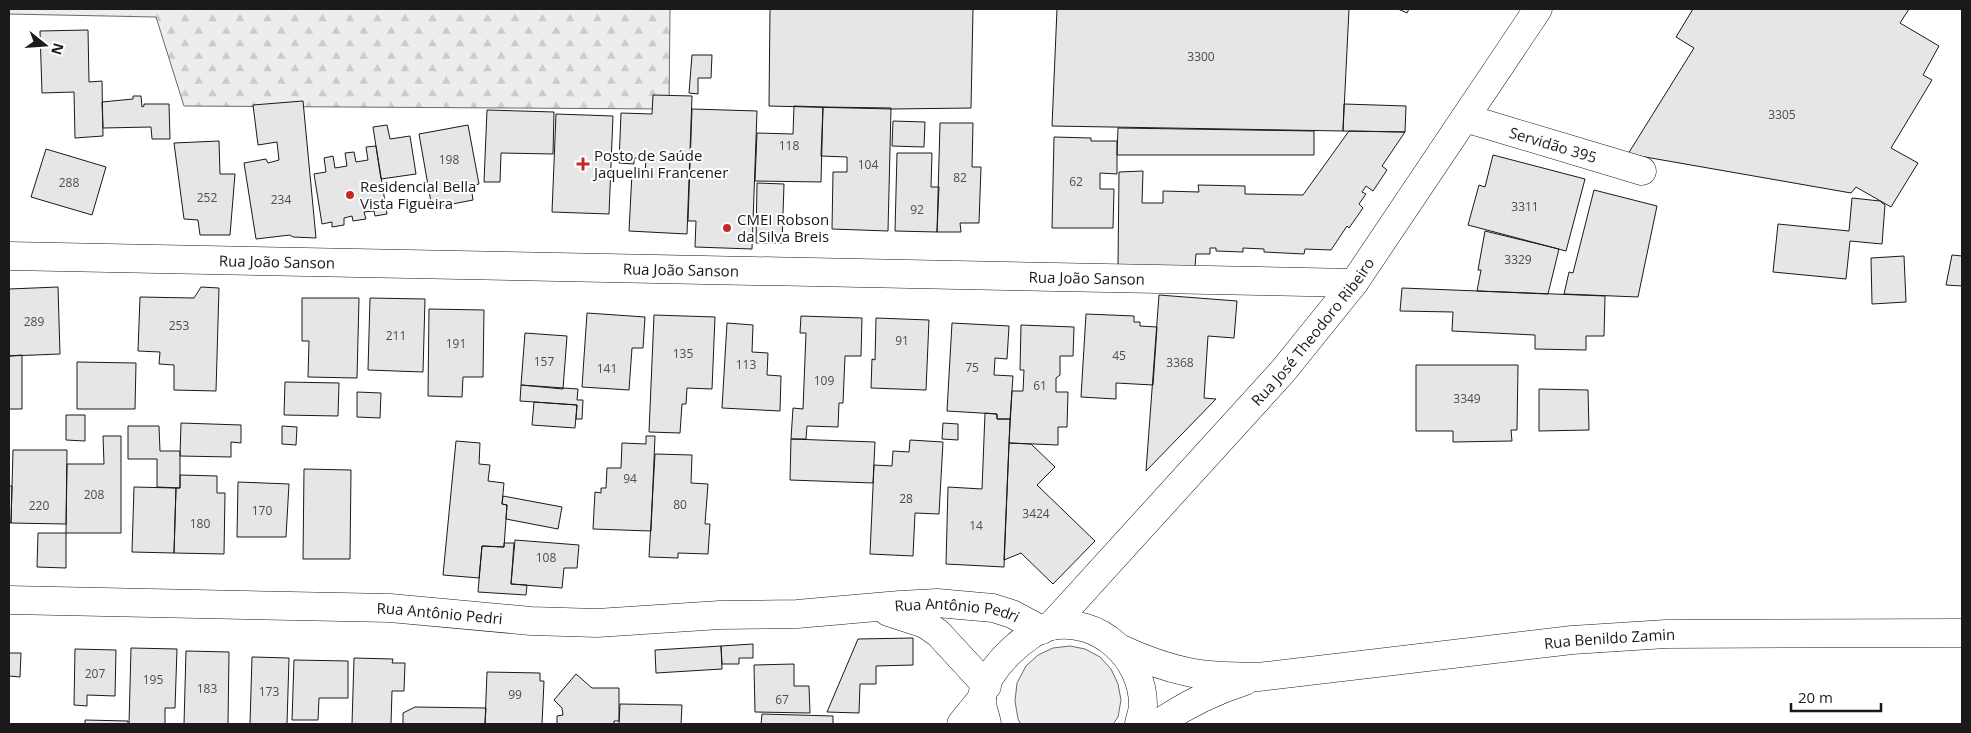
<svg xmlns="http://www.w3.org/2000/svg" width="1971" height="733" viewBox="0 0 1971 733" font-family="'Open Sans',sans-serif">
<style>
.built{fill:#ededed;stroke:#6a6a6a}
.forest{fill:url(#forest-firs);stroke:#6a6a6a}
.building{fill:#e6e6e6;stroke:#1a1a1a}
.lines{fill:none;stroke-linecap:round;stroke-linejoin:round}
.street-casing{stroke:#1a1a1a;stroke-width:29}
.secondary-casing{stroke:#1a1a1a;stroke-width:29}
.street{stroke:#fff;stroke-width:28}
.secondary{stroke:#fff;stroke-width:28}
.poi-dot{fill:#c62828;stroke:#fff;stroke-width:2}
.labels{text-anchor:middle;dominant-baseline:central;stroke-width:4;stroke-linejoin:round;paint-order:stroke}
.number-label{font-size:12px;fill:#4d4d4d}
.street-label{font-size:15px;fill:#1a1a1a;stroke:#fff}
.poi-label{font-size:15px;fill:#1a1a1a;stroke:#fff;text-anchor:start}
</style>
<defs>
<pattern id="forest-firs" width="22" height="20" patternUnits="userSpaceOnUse" patternTransform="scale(1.25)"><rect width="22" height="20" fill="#ededed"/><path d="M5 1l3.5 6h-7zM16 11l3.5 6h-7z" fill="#cbcbcb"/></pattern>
</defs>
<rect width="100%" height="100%" fill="#fff"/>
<path class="built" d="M1070,646L1085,649L1100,657L1111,669L1118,684L1121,700L1118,717L1113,724H1021L1018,719L1015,701L1017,683L1026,666L1038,655L1053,648Z"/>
<path class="forest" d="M9,9H670L669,109L184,106L156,17L9,14Z"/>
<path class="building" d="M770,9H973L971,108L892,109L769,106Z
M1057,9H1349L1343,131L1052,126Z
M1398,9H1409L1407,13Z
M1693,9H1909L1900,23L1939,46L1923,75L1932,80L1891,148L1918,163L1891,207L1856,187L1851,193L1628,154L1694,48L1676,37Z
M88,30L89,82L102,81L103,136L75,138L74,92L42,93L40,31Z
M692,55H712L711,78H698V94L689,93Z
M653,95L692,96L687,234L629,231L632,173H645L646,159L634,158V164L619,163L621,113L652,114Z
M133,96H141L142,107L144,106V104H169L170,139H152L151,127L103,128L102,102L133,99Z
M303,101L316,238L293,237L290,235L256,239L244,163L266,159L268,163L279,160L277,142L258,145L253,105Z
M1344,104L1406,106L1405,132L1343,131Z
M794,106L823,107L821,182L755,181L757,133L793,134Z
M823,107L891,108L888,231L832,229L833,172H847V157L821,156Z
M692,109L757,111L752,249L695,247L696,221H688Z
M487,110L554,112L553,154L501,153L500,182H484Z
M556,114L613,116L609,214L552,212Z
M893,121L925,122L924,147L892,146Z
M940,123H973L972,167H981L979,223H960L961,232H937Z
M387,125L390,139L410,136L416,174L381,179L373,127Z
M468,125L479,184L471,186L473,200L432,208L419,134Z
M1118,128L1314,131V155H1117Z
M1349,131L1405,132L1382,166L1387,170L1373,191L1366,186L1362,192L1366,194L1359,204L1363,208L1349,228L1347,226L1331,250L1305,249L1304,254L1264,252V249L1243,248V252L1216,251V248H1210V254H1196L1195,267L1118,266L1119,172L1143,171L1142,203H1163V191L1199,192L1198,185L1245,186V194L1303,195Z
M1054,137L1091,138V141H1117V174L1100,173V189H1114L1113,228H1052Z
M219,141L220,174H235L230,235H200L198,220L184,219L174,143Z
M376,146L387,214L375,216L374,211L364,212L366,219L353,221L352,216L344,218V225L332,227V222L322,224L314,174L326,172L324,158L333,156L335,168L347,166L345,153L354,152L356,162L368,160L366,147Z
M46,149L106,167L92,215L31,197Z
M897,153H932L931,187H939L937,232L895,231Z
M1493,155L1585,179L1566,251L1468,225L1479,185L1485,187Z
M757,183L784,184L782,243H756Z
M1594,190L1657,206L1638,297L1564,294L1569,272L1573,273Z
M1852,198L1880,201L1885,205L1882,244L1850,241L1846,279L1773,272L1778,224L1849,231Z
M1485,231L1559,249L1548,294L1477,291L1481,270H1478Z
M1952,255L1962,256V286L1946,285Z
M1904,256L1906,302L1872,304L1871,258Z
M58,287L60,354L9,356V289Z
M201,287L219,288L216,391L174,390V365L159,364L160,352L138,351L140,297L194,298Z
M1402,288L1605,296L1604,336H1586V350L1535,349V335L1452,331L1453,312L1400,311Z
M1159,295L1237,301L1234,338L1208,336L1204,398L1216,399L1146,471Z
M302,298H359L357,378L308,377L309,341H302Z
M370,298L425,299L423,372L368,370Z
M429,309L484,310L483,377H463L462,397L428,396Z
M587,313L645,317L643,348H632L629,390L582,387Z
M1086,314L1134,316V322H1140V326L1157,327L1153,385L1116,383V399L1081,397Z
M654,315L715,317L712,389L687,388L686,404H682L680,433L649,432Z
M801,316L862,318L861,356H845L843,403H839L838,427L807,426L806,439H791L793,408L803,409L806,333H800Z
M876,318L929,320L926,390L871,388L872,359L875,360Z
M727,323L753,325L752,352L768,353L767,375L781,376L780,411L722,408Z
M952,323L1009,326L1007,359L995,358L994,375L1013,376L1010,419H997V414L947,411Z
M1021,325L1074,327L1073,356H1060V375L1056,378V392H1068L1067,427H1058V445L1009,443L1012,391H1023L1024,370H1020Z
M525,333L567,336L563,389L521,385Z
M22,355V409H9V356Z
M77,362L136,363L135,409H77Z
M1416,365H1518L1517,430H1511L1512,441L1453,442V431H1416Z
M285,382L339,383L338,416L284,415Z
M521,385L578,389L577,400H583L582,419H576L577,405L520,401Z
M1539,389L1588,390L1589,430L1539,431Z
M357,392L381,393L380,418L357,417Z
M534,402L577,405L575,428L532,425Z
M985,413L997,414V419H1010L1004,567L946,564L948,487L982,489Z
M66,415H85V441L66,440Z
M181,423L241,425V443L231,442V457L180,456Z
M943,423L958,424V440L942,439Z
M128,426H159L160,451H180V488L157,487V459H128Z
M282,426L297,427L296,445L282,444Z
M103,436H121V533H66L67,464H104Z
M646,436H655L651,531L593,529L595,492L601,493V488H606L607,468H621L622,443L646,444Z
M791,439L875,442L873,483L790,480Z
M910,440L943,442L939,514L915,513L913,556L870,554L874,465L892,466L893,451L909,452Z
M456,441L480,443L479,464L490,465L488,481L504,483L502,504L507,505L504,547L482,546L479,578L443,575Z
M1009,443L1031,444L1055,467L1037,485L1095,541L1053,584L1021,553L1004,560Z
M13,450H67L66,524L11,523Z
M655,454L692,455L691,483L708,484L705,524H710L708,554L678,553V558L649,557Z
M304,469L351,470L350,559H303Z
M180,475L217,476V493H225L224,554L174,553L176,488H180Z
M238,482L289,484L286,537H237Z
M9,486H12L11,523H9Z
M134,487L176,488L174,553L132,552Z
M503,496L562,507L558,529L506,519L507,505L502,504Z
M38,533H66V568L37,567Z
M515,540L579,545L577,568H564L562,588L511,584Z
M504,543H514L511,584L527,585L526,595L478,592L482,546L504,547Z
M913,638V665L876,666V684H860L859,713L827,712L858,639Z
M753,644V658H739V664H722L721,646Z
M721,646L722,669L656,673L655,650Z
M131,648L177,649L175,708H165V724H129Z
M75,649L116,650L115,696L87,695V706L74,705Z
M186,651L229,652L228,724H184Z
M9,653H21L20,677L9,676Z
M252,657L289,658L287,724H250Z
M354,658L393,659L392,663H405L404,691H392L391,724H352Z
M294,660L348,661V698H319L318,720H292Z
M794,664V686H809L810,713L755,712L754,665Z
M487,672L540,673V681H544L542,724H485Z
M576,674L592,688H619V721H614V724H557V716L563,715L562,708L554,700Z
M620,704L682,705L681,724H619Z
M415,707L486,708L485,724H403V713Z
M762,714L833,716V724H761Z
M85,720L128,721V724H85Z"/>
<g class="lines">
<g class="street-casing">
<g id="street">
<path id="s1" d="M1465,118L1642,171"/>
<path id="s2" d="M9,256L1354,283"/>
<path id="s3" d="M9,600L390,608L531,621L597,623L720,615L797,614L900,605L937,603L993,608L1012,614L1042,630"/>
<path d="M888,612L925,624L938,633L987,686"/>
</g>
</g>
<g class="secondary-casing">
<g id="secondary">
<path id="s4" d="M1051,626L1283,371L1354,283L1538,9"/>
<path id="s5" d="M1121,649C1143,659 1164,667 1188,672C1210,677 1235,676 1258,677L1572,640L1666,634L1962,633"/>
<path d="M961,724L982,698"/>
<path d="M987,724C986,717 981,706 982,698C984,672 1026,631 1051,626C1099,617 1143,658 1143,705C1143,711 1140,718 1139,724"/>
<path d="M1158,724C1185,705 1214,691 1245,681"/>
</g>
</g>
<use href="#street" class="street"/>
<use href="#secondary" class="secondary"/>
</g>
<g class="poi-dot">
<path d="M580.5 156.5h5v5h5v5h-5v5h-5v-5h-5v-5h5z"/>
<circle cx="350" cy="195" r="5"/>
<circle cx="727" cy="228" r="5"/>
</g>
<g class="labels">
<g class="number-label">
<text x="1201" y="56">3300</text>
<text x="1782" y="114">3305</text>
<text x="789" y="145">118</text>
<text x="449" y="159">198</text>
<text x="868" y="164">104</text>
<text x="960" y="177">82</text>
<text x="1076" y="181">62</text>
<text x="69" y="182">288</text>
<text x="207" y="197">252</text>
<text x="281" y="199">234</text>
<text x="1525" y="206">3311</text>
<text x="917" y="209">92</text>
<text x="1518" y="259">3329</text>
<text x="34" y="321">289</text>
<text x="179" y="325">253</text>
<text x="396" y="335">211</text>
<text x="902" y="340">91</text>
<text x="456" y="343">191</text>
<text x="683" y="353">135</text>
<text x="1119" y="355">45</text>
<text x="544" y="361">157</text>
<text x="1180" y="362">3368</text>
<text x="746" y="364">113</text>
<text x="972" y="367">75</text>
<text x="607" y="368">141</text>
<text x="824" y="380">109</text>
<text x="1040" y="385">61</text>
<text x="1467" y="398">3349</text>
<text x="630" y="478">94</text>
<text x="94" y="494">208</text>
<text x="906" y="498">28</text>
<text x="680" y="504">80</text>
<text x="39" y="505">220</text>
<text x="262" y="510">170</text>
<text x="1036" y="513">3424</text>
<text x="200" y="523">180</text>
<text x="976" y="525">14</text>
<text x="546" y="557">108</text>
<text x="95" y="673">207</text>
<text x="153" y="679">195</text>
<text x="207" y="688">183</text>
<text x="269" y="691">173</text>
<text x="515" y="694">99</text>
<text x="782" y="699">67</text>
</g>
<g class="street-label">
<text stroke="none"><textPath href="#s1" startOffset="92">Servidão 395</textPath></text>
<text stroke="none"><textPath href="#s2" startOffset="268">Rua João Sanson</textPath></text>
<text stroke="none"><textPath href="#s2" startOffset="672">Rua João Sanson</textPath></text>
<text stroke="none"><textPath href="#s2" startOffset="1078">Rua João Sanson</textPath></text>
<text stroke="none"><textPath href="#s4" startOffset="394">Rua José Theodoro Ribeiro</textPath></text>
<text stroke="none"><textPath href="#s3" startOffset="431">Rua Antônio Pedri</textPath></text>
<text stroke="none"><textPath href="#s3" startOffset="950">Rua Antônio Pedri</textPath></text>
<text stroke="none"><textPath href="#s5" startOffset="495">Rua Benildo Zamin</textPath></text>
</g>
<g class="poi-label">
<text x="594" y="155">Posto de Saúde<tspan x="594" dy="17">Jaquelini Francener</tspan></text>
<text x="360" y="186">Residencial Bella<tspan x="360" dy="17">Vista Figueira</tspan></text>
<text x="737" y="219">CMEI Robson<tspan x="737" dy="17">da Silva Breis</tspan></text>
</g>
</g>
<rect width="1971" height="733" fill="none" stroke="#1a1a1a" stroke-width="20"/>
<g transform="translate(45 45) rotate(107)" stroke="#ffffff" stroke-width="4" paint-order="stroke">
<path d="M0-4L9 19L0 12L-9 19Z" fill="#1a1a1a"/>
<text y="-8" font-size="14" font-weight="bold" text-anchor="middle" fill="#1a1a1a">N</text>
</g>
<path d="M1791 703v8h90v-8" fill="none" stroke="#1a1a1a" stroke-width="2.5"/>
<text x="1798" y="703" font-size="15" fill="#1a1a1a" stroke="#ffffff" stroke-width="4" paint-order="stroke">20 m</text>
</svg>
